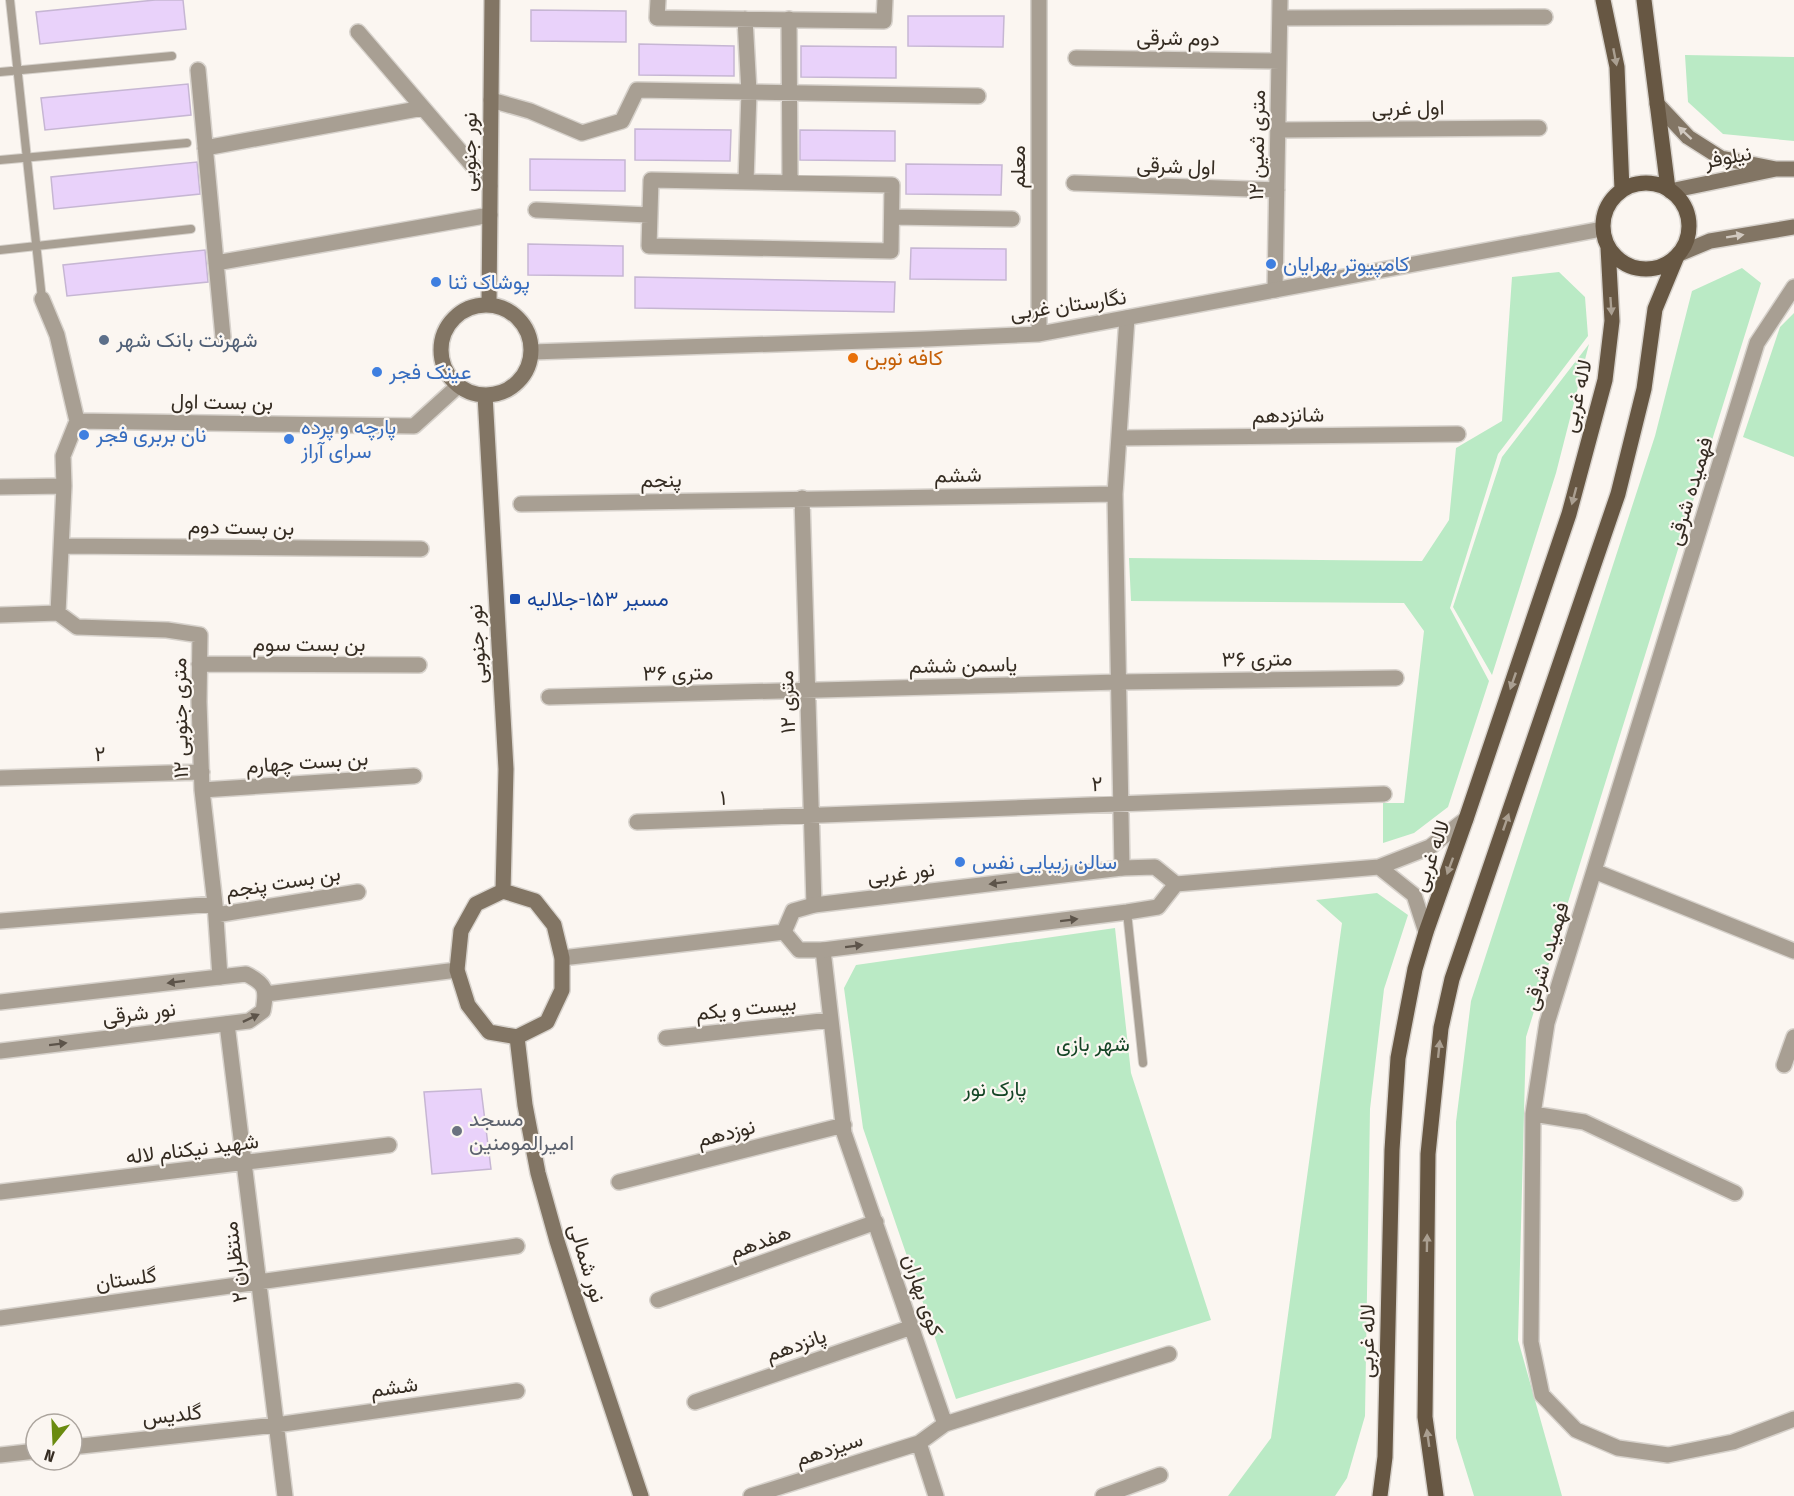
<svg xmlns="http://www.w3.org/2000/svg" width="1794" height="1496" viewBox="0 0 1794 1496" font-family="'Fira Sans Condensed',Vazirmatn,sans-serif">
<style>
.green{fill:#baeac5}
.building{fill:#e9d2fa;stroke:#c6b6d3;stroke-width:1.5}
.lines{fill:none;stroke-linecap:round;stroke-linejoin:round}
.service-casing{stroke:#d7d2cc;stroke-width:10}
.minor-casing{stroke:#d7d2cc;stroke-width:18}
.tertiary-casing{stroke:#d7d2cc;stroke-width:18}
.secondary-casing{stroke:#d7d2cc;stroke-width:18}
.primary-casing{stroke:#d7d2cc;stroke-width:18}
.service{stroke:#a89f93;stroke-width:8}
.minor{stroke:#a89f93;stroke-width:15}
.tertiary{stroke:#a89f93;stroke-width:15}
.secondary{stroke:#827564;stroke-width:15}
.primary{stroke:#675743;stroke-width:15}
.oneway{fill:#aa9f91}
.oneway2{fill:#d1c9c0}
.oneway3{fill:#5d544a}
.shop-dot{fill:#3f7fe0;stroke:#fbf6f1;stroke-width:2}
.service-dot{fill:#5c6f8a;stroke:#fbf6f1;stroke-width:2}
.food-dot{fill:#e8710a;stroke:#fbf6f1;stroke-width:2}
.transit-dot{fill:#1a4fb4;stroke:#fbf6f1;stroke-width:2}
.worship-dot{fill:#6b7280;stroke:#fbf6f1;stroke-width:2}
.labels{text-anchor:middle;dominant-baseline:central;stroke-width:4.5;stroke-linejoin:round;paint-order:stroke}
.street-label{font-size:21px;fill:#352c22;stroke:#fbf6f1}
.shop-label{font-size:21px;fill:#366cbe;stroke:#fbf6f1;text-anchor:start}
.service-label{font-size:21px;fill:#4e5e75;stroke:#fbf6f1;text-anchor:start}
.food-label{font-size:21px;fill:#c56008;stroke:#fbf6f1;text-anchor:start}
.transit-label{font-size:21px;fill:#164399;stroke:#fbf6f1;text-anchor:start}
.park-label{font-size:21px;fill:#144525;stroke:#fbf6f1}
.worship-label{font-size:21px;fill:#5b616d;stroke:#fbf6f1;text-anchor:start}
</style>
<rect width="100%" height="100%" fill="#fbf6f1"/>
<path class="green" d="M1685,55L1794,57V141L1723,134L1688,102Z
M1742,268L1761,283L1526,1037L1518,1340L1562,1496H1474L1456,1438V1122L1471,1001L1655,436L1692,291Z
M1559,272L1585,297L1588,336L1498,454L1450,608L1489,681L1448,807L1414,833L1383,843V803H1404L1424,631L1404,603L1131,601L1129,558L1422,561L1449,520L1456,448L1502,421L1512,277Z
M1794,313V457L1743,437L1780,327Z
M1589,344L1556,473L1492,675L1453,607L1502,457Z
M1377,893L1408,915L1384,989L1370,1109L1365,1416L1347,1478L1335,1496H1228L1271,1438L1342,923L1316,900Z
M1115,928L1131,1073L1211,1320L956,1399L863,1128L844,988L856,965Z"/>
<path class="building" d="M155,0H183L186,29L40,44L36,12Z
M531,10L626,11V42L531,41Z
M908,16H1004L1003,47L908,46Z
M639,44L734,46V76L639,75Z
M801,46L896,47V78L801,77Z
M188,84L191,115L45,130L41,98Z
M635,129L731,130L730,161L635,160Z
M800,130L895,131V161L800,160Z
M530,159L625,160V191L530,190Z
M197,162L200,194L54,209L51,177Z
M906,164L1002,165L1001,195L906,194Z
M528,244L623,246V276L528,275Z
M911,248L1006,249V280L910,279Z
M205,250L208,282L67,296L63,265Z
M635,277L895,282L894,312L635,308Z
M481,1089L491,1169L432,1174L424,1092Z"/>
<g class="lines">
<g class="service-casing">
<path id="service" d="M10,0L42,299
M0,72L172,56
M0,160L187,143
M0,250L191,229
M1127,912L1143,1063"/>
</g>
<g class="minor-casing">
<path id="minor" d="M658,0L657,18L884,21L885,0
M1280,18L1545,17
M745,19L749,92L746,182
M789,19L790,183
M358,32L490,186
M1076,58L1279,61
M198,70L223,337
M491,100L530,111L582,133L622,121L637,90L978,96
M1278,130L1539,128
M205,148L423,108
M651,180L892,185L891,251L649,246Z
M1074,183L1277,190
M536,210L649,215
M892,217L1012,219
M216,263L490,215
M1794,287L1757,343L1547,1023L1533,1114L1531,1342L1542,1395L1576,1430L1618,1448L1668,1455L1733,1442L1794,1419
M1275,290L1280,0
M42,299L57,335L77,421L63,456L64,486L58,613L77,627L167,630L200,635L199,702L202,790L215,904L220,977
M77,421L414,426L458,386
M1119,438L1458,434
M0,487L64,486
M802,498L814,905
M521,504L1115,494
M62,546L421,549
M0,615L58,613
M199,664L419,665
M549,697L1119,682L1396,678
M0,778L202,772
M202,790L414,776
M637,822L1384,794
M1122,868L1115,494L1127,318
M1594,871L1794,951
M216,915L358,892
M0,921L215,904
M823,950L844,1133L945,1424L1169,1354
M227,1024L285,1496
M666,1038L831,1020
M1784,1065L1794,1037
M1533,1114L1584,1122L1735,1193
M619,1182L844,1125
M0,1192L389,1145
M658,1300L876,1222
M0,1318L517,1246
M695,1402L912,1327
M72,1447L276,1425L517,1391
M0,1455L36,1451
M751,1496L919,1443
M936,1496L919,1443L945,1424
M1103,1496L1160,1475"/>
</g>
<g class="tertiary-casing">
<path id="tertiary" d="M1039,0V334
M532,352L926,339L1039,334L1602,229
M784,932L793,911L814,905L1122,868L1155,867L1176,884L1379,867
M784,932L799,950H823L1127,912L1158,907L1176,884
M1426,932L1414,895L1379,867L1430,847L1466,819
M562,958L784,932
M266,994L457,970
M0,1002L246,974C266,984 267,989 263,1011L249,1021L0,1051"/>
</g>
<g class="secondary-casing">
<path id="secondary" d="M1657,104L1688,137L1721,158L1776,169
M1670,191L1776,169H1794
M1679,254L1710,241L1794,227
M489,304L492,0
M441 350a45 45 0 1 1 90 0a45 45 0 1 1-90 0Z
M485,395L506,769L503,891
M503,891L535,901L554,925L562,958V990L547,1022L517,1037L489,1032L468,1005L457,970L461,931L476,904Z
M517,1037L525,1105L538,1173L557,1241L581,1316L641,1496"/>
</g>
<g class="primary-casing">
<path id="primary" d="M1603,0L1617,67L1622,190
M1644,0L1668,189
M1603 226a43 43 0 1 1 86 0a43 43 0 1 1-86 0Z
M1380,1496L1385,1457L1392,1150L1398,1058L1415,969L1426,932L1466,819L1569,514L1605,380L1612,321L1608,247
M1436,1496L1425,1417L1428,1154L1441,1028L1452,979L1618,494L1644,389L1655,309L1677,256"/>
</g>
<use href="#service" class="service"/>
<use href="#minor" class="minor"/>
<use href="#tertiary" class="tertiary"/>
<use href="#secondary" class="secondary"/>
<use href="#primary" class="primary"/>
</g>
<defs><path id="oneway-solid" d="M-6-.8H1V-3.2L6.5 0L1 3.2V.8H-6Z" transform="scale(1.5)"/></defs>
<g class="oneway">
<use href="#oneway-solid" transform="translate(1615 57) rotate(79)"/>
<use href="#oneway-solid" transform="translate(1611 306) rotate(86)"/>
<use href="#oneway-solid" transform="translate(1574 496) rotate(105)"/>
<use href="#oneway-solid" transform="translate(1513 681) rotate(109)"/>
<use href="#oneway-solid" transform="translate(1506 822) rotate(-71)"/>
<use href="#oneway-solid" transform="translate(1450 866) rotate(110)"/>
<use href="#oneway-solid" transform="translate(1439 1049) rotate(-84)"/>
<use href="#oneway-solid" transform="translate(1427 1243) rotate(-89)"/>
<use href="#oneway-solid" transform="translate(1428 1438) rotate(-98)"/>
</g>
<g class="oneway2">
<use href="#oneway-solid" transform="translate(1685 133) rotate(-137)"/>
<use href="#oneway-solid" transform="translate(1735 236) rotate(-9)"/>
</g>
<g class="oneway3">
<use href="#oneway-solid" transform="translate(998 883) rotate(173)"/>
<use href="#oneway-solid" transform="translate(1069 920) rotate(-7)"/>
<use href="#oneway-solid" transform="translate(854 946) rotate(-7)"/>
<use href="#oneway-solid" transform="translate(176 982) rotate(173)"/>
<use href="#oneway-solid" transform="translate(251 1018) rotate(-25)"/>
<use href="#oneway-solid" transform="translate(58 1044) rotate(-7)"/>
</g>
<g class="shop-dot">
<circle cx="1271" cy="264" r="6"/>
<circle cx="436" cy="282" r="6"/>
<circle cx="377" cy="372" r="6"/>
<circle cx="84" cy="435" r="6"/>
<circle cx="289" cy="439" r="6"/>
<circle cx="960" cy="862" r="6"/>
</g>
<circle class="service-dot" cx="104" cy="340" r="6"/>
<circle class="food-dot" cx="853" cy="358" r="6"/>
<rect class="transit-dot" x="509" y="593" width="12" height="12" rx="3"/>
<circle class="worship-dot" cx="457" cy="1131" r="6"/>
<g class="labels">
<g class="street-label">
<text transform="translate(1178 38) rotate(1)">دوم شرقی</text>
<text transform="translate(1408 108) rotate(-1)">اول غربی</text>
<text transform="translate(1257 145) rotate(-89)">۱۲ متری ثمین</text>
<text transform="translate(469 152) rotate(-89)">نور جنوبی</text>
<text transform="translate(1728 157) rotate(-11)">نیلوفر</text>
<text transform="translate(1176 166) rotate(2)">اول شرقی</text>
<text transform="translate(1018 167) rotate(-90)">معلم</text>
<text transform="translate(1068 305) rotate(-8)">نگارستان غربی</text>
<text transform="translate(1577 396) rotate(-77)">لاله غربی</text>
<text transform="translate(222 402) rotate(1)">بن بست اول</text>
<text transform="translate(1288 415) rotate(-1)">شانزدهم</text>
<text transform="translate(958 475) rotate(-1)">ششم</text>
<text transform="translate(661 480) rotate(-1)">پنجم</text>
<text transform="translate(1690 491) rotate(-73)">فهمیده شرقی</text>
<text transform="translate(241 527) rotate(1)">بن بست دوم</text>
<text x="309" y="644">بن بست سوم</text>
<text transform="translate(477 644) rotate(-93)">نور جنوبی</text>
<text transform="translate(1257 659) rotate(-1)">۳۶ متری</text>
<text transform="translate(963 665) rotate(-1)">یاسمن ششم</text>
<text transform="translate(678 673) rotate(-1)">۳۶ متری</text>
<text transform="translate(787 702) rotate(-92)">۱۲ متری</text>
<text transform="translate(180 718) rotate(-91)">۱۲ متری جنوبی</text>
<text transform="translate(100 754) rotate(-2)">۲</text>
<text transform="translate(307 762) rotate(-4)">بن بست چهارم</text>
<text transform="translate(1097 784) rotate(-2)">۲</text>
<text transform="translate(723 798) rotate(-2)">۱</text>
<text transform="translate(1431 856) rotate(-70)">لاله غربی</text>
<text transform="translate(901 873) rotate(-7)">نور غربی</text>
<text transform="translate(283 882) rotate(-9)">بن بست پنجم</text>
<text transform="translate(1546 956) rotate(-73)">فهمیده شرقی</text>
<text transform="translate(746 1008) rotate(-6)">بیست و یکم</text>
<text transform="translate(139 1013) rotate(-7)">نور شرقی</text>
<text transform="translate(726 1133) rotate(-14)">نوزدهم</text>
<text transform="translate(192 1149) rotate(-7)">شهید نیکنام لاله</text>
<text transform="translate(760 1242) rotate(-20)">هفدهم</text>
<text transform="translate(235 1262) rotate(-97)">منتظران ۲</text>
<text transform="translate(587 1263) rotate(73)">نور شمالی</text>
<text transform="translate(126 1279) rotate(-8)">گلستان</text>
<text transform="translate(923 1295) rotate(71)">کوی بهاران</text>
<text transform="translate(1367 1341) rotate(-89)">لاله غربی</text>
<text transform="translate(796 1345) rotate(-19)">پانزدهم</text>
<text transform="translate(394 1387) rotate(-8)">ششم</text>
<text transform="translate(172 1415) rotate(-6)">گلدیس</text>
<text transform="translate(829 1449) rotate(-18)">سیزدهم</text>
</g>
<g class="shop-label">
<text x="1283" y="264">کامپیوتر بهرایان</text>
<text x="448" y="282">پوشاک ثنا</text>
<text x="389" y="372">عینک فجر</text>
<text x="301" y="427">پارچه و پرده<tspan x="301" dy="24">سرای آراز</tspan></text>
<text x="96" y="435">نان بربری فجر</text>
<text x="972" y="862">سالن زیبایی نفس</text>
</g>
<g class="service-label">
<text x="116" y="340">شهرنت بانک شهر</text>
</g>
<g class="food-label">
<text x="865" y="358">کافه نوین</text>
</g>
<g class="transit-label">
<text x="527" y="599">مسیر ۱۵۳-جلالیه</text>
</g>
<g class="park-label">
<text x="1093" y="1044">شهر بازی</text>
<text x="995" y="1089">پارک نور</text>
</g>
<g class="worship-label">
<text x="469" y="1119">مسجد<tspan x="469" dy="24">امیرالمومنین</tspan></text>
</g>
</g>
<g transform="translate(54 1442) rotate(198)"><circle r="28" fill="#fbf6f1" stroke="#aca59e" stroke-width="1.5"/>
<path d="M0-4.5L10 22L0 15L-10 22Z" fill="#6a8b10"/>
<text y="-9" font-size="16" font-weight="bold" text-anchor="middle" fill="#352c22">N</text>
</g>
</svg>
